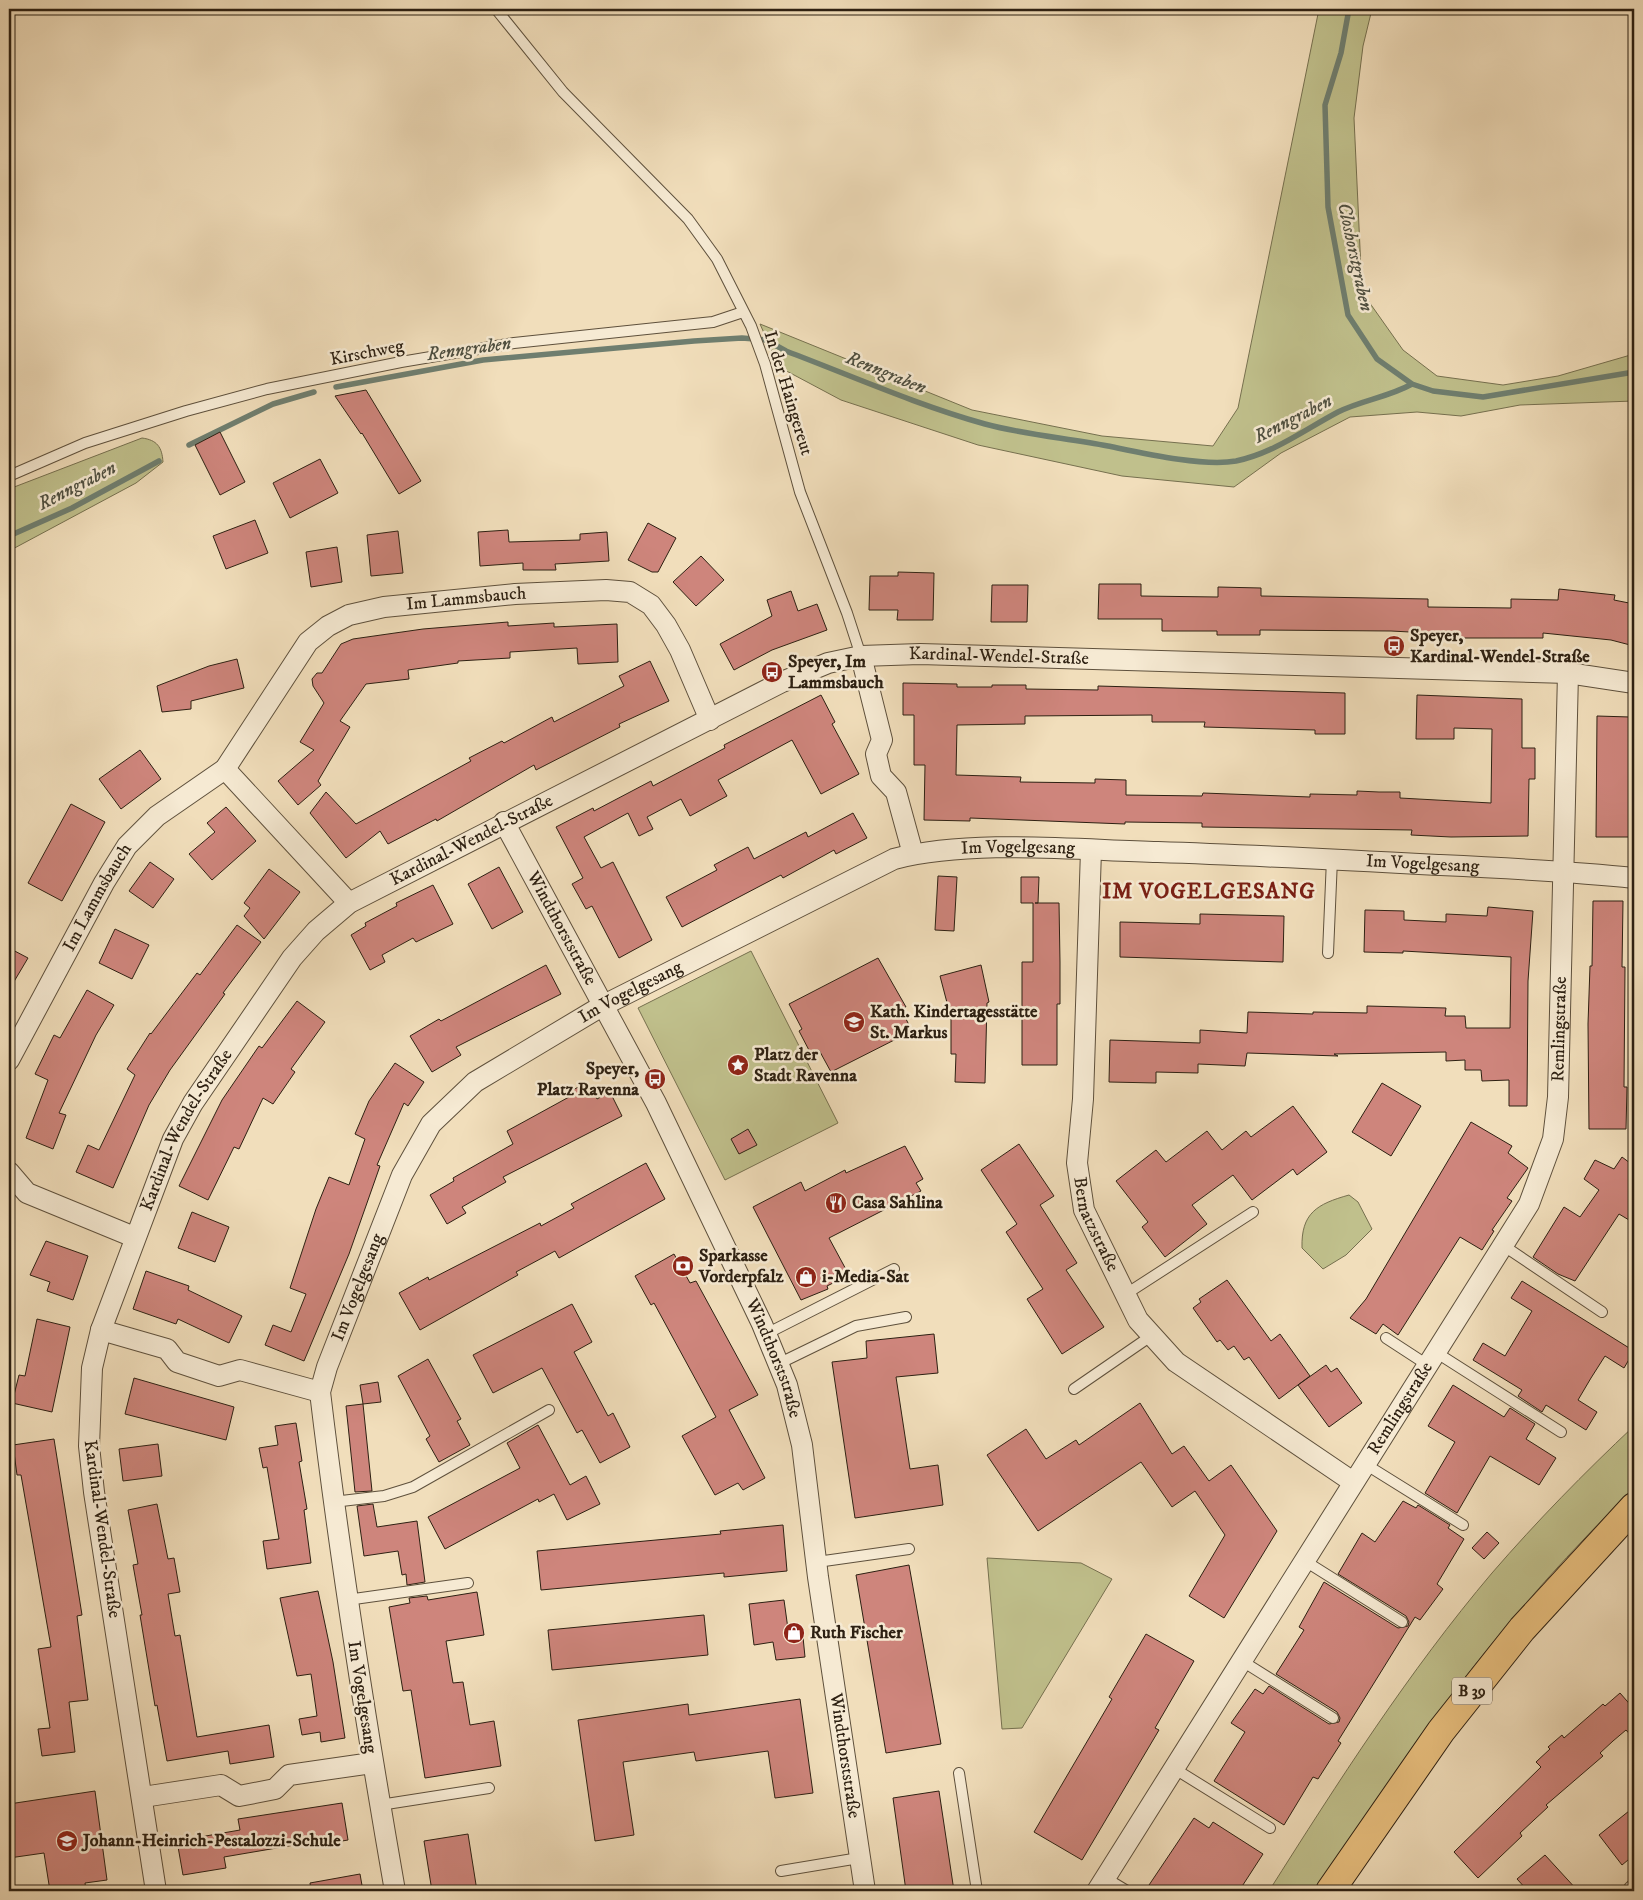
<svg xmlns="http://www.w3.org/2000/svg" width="1643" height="1900" viewBox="0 0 1643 1900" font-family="'IM FELL DW Pica',serif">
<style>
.green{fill:#c0c08c;stroke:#76704f}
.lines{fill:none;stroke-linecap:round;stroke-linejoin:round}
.stream{stroke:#6f7e6f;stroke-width:5.5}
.building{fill:#ce857c;stroke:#2d2012}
.lane-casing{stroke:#5e503c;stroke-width:12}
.street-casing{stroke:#5e503c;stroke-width:22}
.primary-casing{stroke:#2d2012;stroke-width:30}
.lane{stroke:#f6ead3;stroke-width:10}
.street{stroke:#f6ead3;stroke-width:20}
.primary{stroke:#e8bf7e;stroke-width:28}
.labels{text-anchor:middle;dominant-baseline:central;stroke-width:5;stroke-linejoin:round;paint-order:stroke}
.shield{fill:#f6ead3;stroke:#695d4c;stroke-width:1}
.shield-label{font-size:16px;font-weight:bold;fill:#2d2012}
.street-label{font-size:18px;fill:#2d2012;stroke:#f6ead3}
.poi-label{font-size:18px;font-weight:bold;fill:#2d2012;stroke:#f6ead3;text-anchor:start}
.water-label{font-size:19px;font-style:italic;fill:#4e4f40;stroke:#f6ead3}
.district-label{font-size:22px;font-weight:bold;letter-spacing:1px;fill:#7a1f14;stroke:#f6ead3}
</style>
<rect width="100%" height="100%" fill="#f1debb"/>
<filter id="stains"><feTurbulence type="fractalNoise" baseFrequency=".004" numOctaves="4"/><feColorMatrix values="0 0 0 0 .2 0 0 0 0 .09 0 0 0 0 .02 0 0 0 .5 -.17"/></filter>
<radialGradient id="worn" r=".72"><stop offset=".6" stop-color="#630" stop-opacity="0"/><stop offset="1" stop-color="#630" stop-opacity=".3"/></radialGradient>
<path class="green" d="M1319,9H1372L1363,46L1354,118L1362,292L1403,350L1437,376L1503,385L1558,376L1634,354V401L1520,405L1461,416L1417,412L1350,417L1281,453L1234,487L1122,476L978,445L841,400L779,367L760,324L972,410L1102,436L1213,446L1238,408Z
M142,438C157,440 162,447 163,462L136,483L9,551V489Z
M751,951L838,1123L725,1180L638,1008Z
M1349,1195L1358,1202L1372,1229L1346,1255L1323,1269L1302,1248C1301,1213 1317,1204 1349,1195Z
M1634,1426V1489C1510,1607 1408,1747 1316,1891H1269C1338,1782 1409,1671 1492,1573C1537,1521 1584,1473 1634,1426Z
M987,1558L1081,1563L1112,1579L1022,1728L1002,1729Z"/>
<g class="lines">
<path class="stream" d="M1349,9L1341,53L1325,105L1328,207L1348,315L1377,359L1412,384L1433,391L1483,397L1634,372
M336,387L483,360L694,341L742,338L766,340L786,351C852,376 917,405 985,424C1026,435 1067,438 1108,446C1142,453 1203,467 1236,461C1274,453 1304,430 1338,412C1362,400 1389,397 1412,384
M189,445L273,404L314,392
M9,536L72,508L159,461"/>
</g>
<path class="building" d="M366,390L421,481L399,494L362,433L361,434L335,396Z
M220,432L245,482L220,495L195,445Z
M320,459L338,493L290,518L273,483Z
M255,520L268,553L226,569L213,536Z
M648,523L676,538L658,572H652L628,560Z
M508,530L509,542L580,540V534L607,532L609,561L555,564L556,570H523V563L480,566L478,532Z
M398,531L403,573L371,576L367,535Z
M337,547L342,582L311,587L306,552Z
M701,556L724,580L696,606L673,582Z
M898,572L934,573L933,620H897L898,610H869L870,576H898Z
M1099,584H1141V596L1218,597V587L1261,588V596L1428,599V607L1511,608V599L1558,600L1559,589L1615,595L1614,600L1634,604V646L1611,640L1543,633V638H1448V634L1391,631L1260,630V635H1217V631H1162V619H1098Z
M992,585H1028L1027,622H991Z
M791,591L798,611L817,604L827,630L772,650L734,670L720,644L772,616L767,600Z
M508,622V626L554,623V627L617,624L618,662L578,664L577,648L510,652V658L458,661V663L408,670L409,679L366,684L340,721L350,727L318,781L321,785L298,805L278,781L314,750L300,742L324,703L313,686L312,679L317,673H322L341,644L353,639L423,629Z
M237,659L244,688L191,701V709L162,712L157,686L209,666Z
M650,661L669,701L619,724L620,727L536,770L534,765L437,821L436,819L388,844L380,831L346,858L310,813L326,792L356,824L471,761L469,758L502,741L504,743L552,717L554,722L624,686L619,676Z
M903,683L957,684V687H992V685H1026V689L1098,690V686L1345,693V734H1315V730L1204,727L1205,722H1152V715L1025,716V724L957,725L956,775L1021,777L1020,782L1095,783V779L1126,780V795L1202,796L1203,793L1310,797V794L1357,795V791L1379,792H1400V798L1491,803L1492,729L1454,728V739H1416L1417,695L1522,699V748H1535V779H1529L1528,836L1451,837L1411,835L1412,830L1202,827V823L1125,822V824L970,818V821L924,820L925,765H914V715H903Z
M821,695L835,722L832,724L859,774L821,794L792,740L718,780L727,796L690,816L681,799L647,817L653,829L639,836L628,813L584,837L601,868L613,862L652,940L619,958L592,906L586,909L572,884L583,878L556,827L593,808L594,811L651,781L653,786L725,748L724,745Z
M1597,716L1630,717L1629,741H1634V837H1596Z
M140,750L161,779L121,809L99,779Z
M71,804L105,822L62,901L28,883Z
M226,807L256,841L212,880L189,854L215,832L207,823Z
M853,813L867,838L836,854L834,850L783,878L781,875L682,927L666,897L717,870L714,865L748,847L754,859L806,832L808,837Z
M150,862L174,879L153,908L129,891Z
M499,867L523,912L492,929L468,884Z
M269,869L300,892L264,939L244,916L250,908L244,903Z
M938,876L957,877L954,931L935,930Z
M1021,877H1039L1038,903H1035H1059L1060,962V1004H1057V1065H1022V962H1033V903H1021Z
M433,885L453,924L416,942L413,938L382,955L385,962L370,970L351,935L366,926L365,923L397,906L396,903Z
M1593,901H1623L1622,967H1625L1624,1087H1627L1626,1129H1589L1588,1024L1590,966H1592Z
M1488,907L1533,911L1528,981L1527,1106H1509V1080L1482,1081L1481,1070H1465V1060L1446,1061V1052L1334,1054L1338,1056L1247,1053L1245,1066L1198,1064V1073L1156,1072V1083L1109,1082L1110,1040L1200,1043V1030L1247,1033L1248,1012L1313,1014V1012L1367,1013V1006L1446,1008L1445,1016H1465L1466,1028H1510L1511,957L1403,951V953L1364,952L1365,910L1404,911V920L1446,922V914L1487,916Z
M1200,914L1284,916L1283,962L1120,957V922L1200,924Z
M237,925L261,942L223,993L225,994L170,1070L149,1105L113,1188L76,1172L88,1145L99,1150L135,1075L127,1069L150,1033L151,1034L197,973L200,975Z
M115,929L149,945L132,979L99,963Z
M9,948L28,958L9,990Z
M878,958L906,1007L901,1009L912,1031L831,1072L819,1050L811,1054L799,1031L802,1029L789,1004Z
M546,965L561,994L456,1047L461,1055L432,1072L410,1036L439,1019L441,1021Z
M981,965L989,1002L987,1003L985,1083L955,1082L956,1054H951V1018L940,976Z
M87,990L114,1005L96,1035L59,1113L66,1115L53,1149L26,1138L48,1080L35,1074L54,1035L60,1038Z
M297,1001L325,1022L291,1069L295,1072L273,1104L263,1098L239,1149L234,1147L208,1200L179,1186L222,1100L259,1046L262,1048Z
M395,1063L424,1082L408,1106L404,1103L377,1165L380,1166L349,1254L304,1361L265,1345L273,1325L291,1332L306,1294L290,1288L316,1209L329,1177L349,1185L365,1139L355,1134L369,1101Z
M588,1082L597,1099L610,1092L622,1116L503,1177L506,1182L462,1207L466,1213L447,1224L430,1195L454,1181L453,1178L513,1144L507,1131L569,1097L567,1093Z
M1382,1083L1421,1106L1391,1156L1352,1132Z
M1293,1106L1327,1152L1297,1175L1293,1169L1252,1200L1233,1175L1192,1205L1207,1224L1165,1257L1142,1227L1148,1222L1116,1181L1156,1150L1166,1162L1207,1131L1222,1150L1246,1131L1251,1137Z
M1471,1122L1512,1146L1508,1153L1528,1168L1507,1198L1512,1201L1492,1230L1494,1231L1482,1250L1460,1237L1398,1335L1383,1324L1376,1334L1350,1318L1366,1299Z
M748,1129L757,1145L739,1154L731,1139Z
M1019,1144L1054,1196L1040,1205L1077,1263L1066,1270L1104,1327L1062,1354L1027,1299L1043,1289L1006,1232L1017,1224L981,1170Z
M905,1146L923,1179L916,1183L921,1191L829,1238L849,1275L827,1286L828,1289L801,1300L753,1207L801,1182L805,1191L845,1170L846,1173Z
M1622,1157L1634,1166V1213L1629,1220L1619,1214L1575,1281L1558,1274L1533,1257L1564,1207L1580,1217L1599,1190L1584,1179L1595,1160L1614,1169Z
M646,1163L665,1199L559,1258L555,1251L516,1272L518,1275L420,1330L399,1293L428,1277L429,1280L540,1223L541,1226L574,1208L571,1204Z
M192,1212L229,1227L215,1262L178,1248Z
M46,1241L88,1256L73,1300L47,1291L50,1282L30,1275Z
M674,1254L690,1283L696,1281L758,1395L729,1410L765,1478L743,1490L738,1483L715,1495L682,1436L716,1417L654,1303L651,1305L635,1276Z
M146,1271L189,1286L188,1290L242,1316L229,1343L178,1319L176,1324L133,1309Z
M1227,1280L1271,1341L1280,1334L1310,1376L1279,1399L1249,1357L1244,1360L1234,1346L1228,1350L1220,1340L1217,1342L1193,1308L1201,1302L1199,1299Z
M1522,1281L1634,1351L1624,1368L1605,1356L1591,1378L1578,1400L1597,1412L1586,1430L1546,1405L1542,1412L1518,1396L1522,1390L1473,1360L1483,1343L1505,1356L1532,1311L1511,1298Z
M572,1304L592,1342L574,1352L608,1416L613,1413L630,1447L600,1463L582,1430L577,1433L542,1368L493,1393L473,1355Z
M37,1319L70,1327L52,1412L12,1403L19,1375L25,1376Z
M934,1334L938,1373L896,1377L910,1469L938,1465L943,1505L855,1518L832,1362L867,1358L866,1341Z
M428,1359L461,1419L457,1421L470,1445L439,1462L426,1439L430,1436L398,1376Z
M1326,1365L1331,1372L1337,1368L1362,1403L1329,1427L1298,1385Z
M134,1378L234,1407L226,1440L125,1414Z
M378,1382L381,1402L363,1404L360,1385Z
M1453,1385L1504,1417L1510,1408L1535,1424L1526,1439L1556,1458L1539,1485L1490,1456L1457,1513L1425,1493L1455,1442L1428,1426Z
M1140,1403L1172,1454L1184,1446L1209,1481L1231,1465L1277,1531L1224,1618L1189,1596L1225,1535L1195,1491L1172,1507L1141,1462L1038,1531L987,1455L1026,1429L1046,1459L1076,1440L1079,1445Z
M363,1404L372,1491L355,1492L346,1406Z
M296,1423L302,1461L299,1462L307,1509L304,1510L311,1563L267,1569L263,1541L279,1539L267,1467L263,1468L259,1448L278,1445L275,1426Z
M538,1425L570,1485L586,1476L600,1504L567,1520L554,1494L539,1502L538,1499L445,1549L428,1517L520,1468L507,1443Z
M54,1439L82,1615L77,1616L88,1700L69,1702L75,1752L42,1756L38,1729L50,1728L38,1649L51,1647L21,1475H17L13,1445Z
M158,1444L162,1476L123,1481L119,1449Z
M1403,1501L1416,1508L1418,1505L1450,1525L1448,1528L1464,1539L1437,1584L1443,1589L1420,1620L1415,1617L1338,1741L1341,1743L1318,1779L1313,1777L1284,1825L1214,1781L1245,1732L1231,1723L1255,1689L1263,1694L1269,1686L1329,1724L1339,1722L1340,1718L1337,1712L1276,1674L1304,1630L1299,1627L1324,1582L1398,1628L1408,1626L1409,1622L1406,1616L1338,1574L1362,1533L1375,1542Z
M157,1504L168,1559L174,1558L180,1592L168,1594L175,1636L180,1635L197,1737L269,1725L274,1757L230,1764L228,1751L167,1761L157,1705L155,1706L140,1615H142L133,1565L138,1564L128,1510Z
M373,1504L377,1527L417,1521L425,1582L407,1585L406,1574L402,1575L398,1551L364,1556L357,1506Z
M783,1525L787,1571L724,1577V1573L541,1590L537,1551L721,1534L720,1531Z
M1487,1532L1499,1543L1484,1559L1472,1548Z
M909,1565L941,1744L886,1753L856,1575Z
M318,1591L333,1662L345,1738L321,1742L320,1732L302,1735L299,1719L317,1716L311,1674L297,1676L280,1598Z
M477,1592L484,1635L446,1641L453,1683L463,1682L470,1725L494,1721L501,1766L425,1778L411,1690L403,1691L389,1607L410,1603L409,1598L427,1596L428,1600Z
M784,1600L788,1629L802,1627L805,1657L776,1660L773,1642L754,1645L749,1604Z
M704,1615L708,1655L552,1670L548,1630Z
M1146,1634L1194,1661L1155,1728L1159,1730L1082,1860L1034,1832L1112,1699L1109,1697Z
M1620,1693L1634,1709V1739L1626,1730L1613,1741L1600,1753L1603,1756L1546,1805L1548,1807L1520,1833L1522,1836L1478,1878L1454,1852L1541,1767L1536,1762L1550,1749L1548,1747L1562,1735L1564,1738L1603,1704L1605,1706Z
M800,1699L813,1793L775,1798L768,1751L696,1761L694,1752L623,1762L634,1835L595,1841L578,1720L688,1704L689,1715Z
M95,1791L107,1880L85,1883L86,1891H50L44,1853L9,1858V1804Z
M939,1791L954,1891H906L893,1798Z
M342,1803L348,1840L307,1847L306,1843L224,1857L226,1868L183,1875L177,1841L240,1830L238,1819Z
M1634,1807V1855L1622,1865L1599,1835Z
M1194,1818L1209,1828L1213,1822L1263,1854L1239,1891H1145Z
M468,1834L477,1891H432L424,1841Z
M1545,1855L1578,1891H1528L1517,1879Z
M360,1874L363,1891H311L310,1883Z"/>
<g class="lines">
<g class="lane-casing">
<path id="lane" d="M496,9L563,92L688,219L717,259L751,326L765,364L800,492L847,613L861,656
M9,476L85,443L186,411L267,389L401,362L514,343L713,322L743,312
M1328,953L1332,859
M1504,1246L1602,1312
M1126,1294L1253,1212
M766,1334L894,1269
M1386,1338L1429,1366
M1437,1353L1561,1432
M778,1364L856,1326L906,1317
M1074,1389L1151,1336
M1365,1464L1463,1525
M333,1502L384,1496L413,1487L549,1410
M1305,1561L1402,1622
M817,1562L909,1549
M347,1600L468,1583
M1242,1661L1333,1718
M1175,1769L1270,1828
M959,1773L977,1891
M380,1805L489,1788
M781,1871L859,1858
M1107,1879L1127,1891"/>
</g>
<g class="street-casing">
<g id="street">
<path d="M861,656L882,740L876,754L881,776L896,792L913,854"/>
<path d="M225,769L349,903"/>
<path id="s1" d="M504,822L656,1103L762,1324L787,1385L802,1445L818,1577L865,1891"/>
<path id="s2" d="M1091,850L1083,1099L1077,1163L1084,1210L1138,1320L1176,1362L1353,1482"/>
<path id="s3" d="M9,1060L104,883L127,846L157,816L225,769L308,642L328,626L349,615L384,607L515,594L606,590L630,592L651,605L666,625L680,650L710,720"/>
<path d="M9,1172L27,1193L134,1237"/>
<path d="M101,1330L167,1349L177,1362L219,1376L240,1370L320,1392"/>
<path d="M143,1797L221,1785L239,1796L275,1789L289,1775L372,1763"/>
<path id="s4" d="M156,1891L94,1492L89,1446L92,1368L101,1330L173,1139L193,1103L292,958L316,931L349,903L782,682L828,663L861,656L920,654L1568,673L1634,683"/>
<path id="s5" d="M395,1891C366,1725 340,1559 320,1392L327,1367L402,1175L431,1124L475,1082L602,1006L894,859C972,839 1077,850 1158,852C1251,855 1345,860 1438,865C1503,868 1569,871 1634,878"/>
<path id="s6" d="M1097,1891L1529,1204L1553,1139L1558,1097L1568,673"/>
<path d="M1633,1891L1634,1890"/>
</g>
</g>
<g class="primary-casing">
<path id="primary" d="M1330,1891L1441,1731L1522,1629L1634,1507"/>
</g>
<use href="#lane" class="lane"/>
<use href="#street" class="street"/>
<use href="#primary" class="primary"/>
</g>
<defs>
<g id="bus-disc" transform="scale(1.125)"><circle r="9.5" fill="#8f2418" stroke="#f6ead3"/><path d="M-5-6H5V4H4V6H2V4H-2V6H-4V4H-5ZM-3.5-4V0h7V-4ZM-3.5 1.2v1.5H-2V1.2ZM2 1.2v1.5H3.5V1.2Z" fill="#fff"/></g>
<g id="school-disc" transform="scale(1.125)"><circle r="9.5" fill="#8f2418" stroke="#f6ead3"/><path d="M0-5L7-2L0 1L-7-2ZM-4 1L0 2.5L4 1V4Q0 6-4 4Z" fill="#fff"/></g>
<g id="sight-disc" transform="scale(1.125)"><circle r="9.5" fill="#8f2418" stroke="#f6ead3"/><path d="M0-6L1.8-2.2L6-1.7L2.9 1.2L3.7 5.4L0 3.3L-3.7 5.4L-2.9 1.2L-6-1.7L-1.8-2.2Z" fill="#fff"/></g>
<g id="restaurant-disc" transform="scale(1.125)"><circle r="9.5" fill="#8f2418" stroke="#f6ead3"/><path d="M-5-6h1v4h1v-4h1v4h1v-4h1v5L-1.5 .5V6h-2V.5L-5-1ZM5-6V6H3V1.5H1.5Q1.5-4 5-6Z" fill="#fff"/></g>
<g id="bank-disc" transform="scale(1.125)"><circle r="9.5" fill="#8f2418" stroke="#f6ead3"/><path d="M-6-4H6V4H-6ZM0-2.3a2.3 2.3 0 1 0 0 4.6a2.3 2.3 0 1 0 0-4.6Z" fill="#fff"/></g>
<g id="shop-disc" transform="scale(1.125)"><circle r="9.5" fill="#8f2418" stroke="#f6ead3"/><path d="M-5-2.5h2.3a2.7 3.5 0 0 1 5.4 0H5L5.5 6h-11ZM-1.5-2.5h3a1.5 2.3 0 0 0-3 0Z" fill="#fff"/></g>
</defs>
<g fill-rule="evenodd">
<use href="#bus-disc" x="1394" y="646"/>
<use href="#bus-disc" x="772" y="672"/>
<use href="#school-disc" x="854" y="1022"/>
<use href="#sight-disc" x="738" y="1065"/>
<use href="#bus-disc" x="655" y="1079"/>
<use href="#restaurant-disc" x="836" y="1203"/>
<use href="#bank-disc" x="683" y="1266"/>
<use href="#shop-disc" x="806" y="1277"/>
<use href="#shop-disc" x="794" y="1633"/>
<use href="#school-disc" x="67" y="1841"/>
</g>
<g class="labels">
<rect class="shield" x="1452" y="1677.5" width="40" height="27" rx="4"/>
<g class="shield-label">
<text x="1472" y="1691">B 39</text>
</g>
<g class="street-label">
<text transform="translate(367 353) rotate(-11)">Kirschweg</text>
<text transform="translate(788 393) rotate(73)">In der Haingereut</text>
<text stroke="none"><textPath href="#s3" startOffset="689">Im Lammsbauch</textPath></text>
<text stroke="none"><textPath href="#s4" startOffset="1775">Kardinal-Wendel-Straße</textPath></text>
<text stroke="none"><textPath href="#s4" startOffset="1205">Kardinal-Wendel-Straße</textPath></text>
<text stroke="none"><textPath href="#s5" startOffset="1456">Im Vogelgesang</textPath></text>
<text stroke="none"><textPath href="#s5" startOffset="1861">Im Vogelgesang</textPath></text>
<text stroke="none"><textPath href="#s3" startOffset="185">Im Lammsbauch</textPath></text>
<text stroke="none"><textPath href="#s1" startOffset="121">Windthorststraße</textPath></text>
<text stroke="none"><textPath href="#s5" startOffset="1036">Im Vogelgesang</textPath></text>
<text stroke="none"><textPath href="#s6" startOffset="991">Remlingstraße</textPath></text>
<text stroke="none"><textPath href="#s4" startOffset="785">Kardinal-Wendel-Straße</textPath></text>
<text stroke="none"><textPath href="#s2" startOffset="378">Bernatzstraße</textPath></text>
<text stroke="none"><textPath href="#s5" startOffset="616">Im Vogelgesang</textPath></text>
<text stroke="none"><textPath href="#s1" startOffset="601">Windthorststraße</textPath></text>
<text stroke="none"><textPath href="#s6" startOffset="570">Remlingstraße</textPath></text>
<text transform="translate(102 1529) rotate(82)">Kardinal-Wendel-Straße</text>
<text transform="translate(362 1697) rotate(81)">Im Vogelgesang</text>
<text stroke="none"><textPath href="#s1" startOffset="1006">Windthorststraße</textPath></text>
</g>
<g class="poi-label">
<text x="1410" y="636">Speyer,<tspan x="1410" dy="21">Kardinal-Wendel-Straße</tspan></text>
<text x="788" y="662">Speyer, Im<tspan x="788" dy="21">Lammsbauch</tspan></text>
<text x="870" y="1012">Kath. Kindertagesstätte<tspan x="870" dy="21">St. Markus</tspan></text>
<text x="754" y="1055">Platz der<tspan x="754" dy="21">Stadt Ravenna</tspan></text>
<text x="639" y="1069" text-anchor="end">Speyer,<tspan x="639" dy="21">Platz Ravenna</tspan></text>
<text x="852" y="1203">Casa Sahlina</text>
<text x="699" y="1256">Sparkasse<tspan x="699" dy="21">Vorderpfalz</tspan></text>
<text x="822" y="1277">i-Media-Sat</text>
<text x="810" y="1633">Ruth Fischer</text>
<text x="83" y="1841">Johann-Heinrich-Pestalozzi-Schule</text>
</g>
<g class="water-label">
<text transform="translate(1355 257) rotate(78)">Closhorstgraben</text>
<text transform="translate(469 349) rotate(-8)">Renngraben</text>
<text transform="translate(886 373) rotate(22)">Renngraben</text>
<text transform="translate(1293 419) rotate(-27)">Renngraben</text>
<text transform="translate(77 486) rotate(-27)">Renngraben</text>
</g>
<g class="district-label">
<text x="1209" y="891">IM VOGELGESANG</text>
</g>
</g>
<rect width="1643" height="1900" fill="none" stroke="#f1debb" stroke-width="30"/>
<rect x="10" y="10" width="1623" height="1880" fill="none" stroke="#2d2012" stroke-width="2.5"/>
<rect x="15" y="15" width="1613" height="1870" fill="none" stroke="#2d2012"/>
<rect width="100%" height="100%" filter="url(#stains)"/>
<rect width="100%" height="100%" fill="url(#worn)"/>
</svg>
